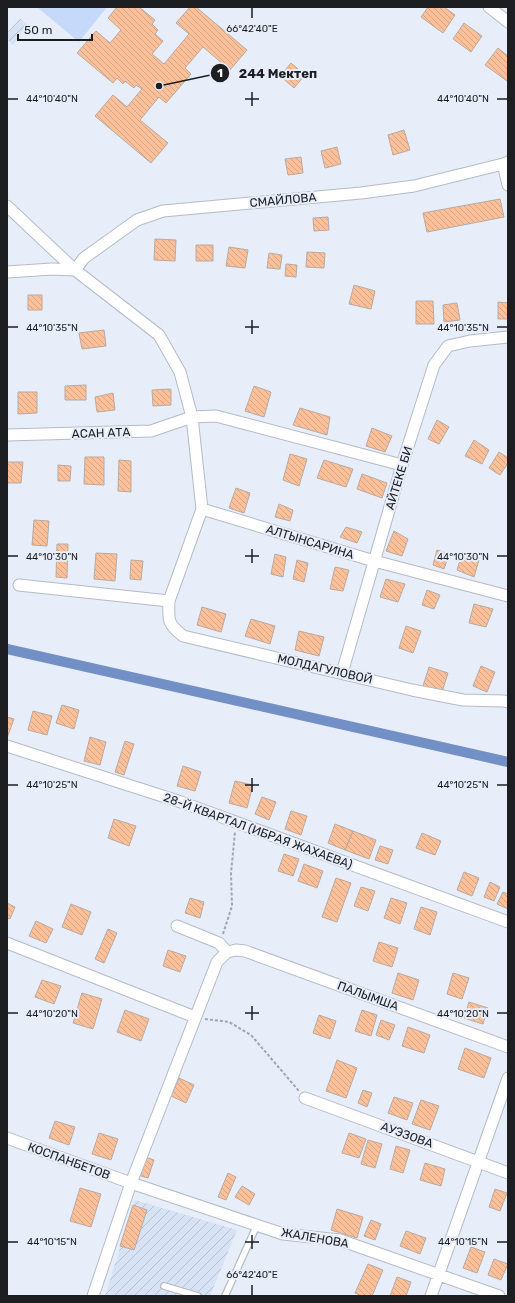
<svg xmlns="http://www.w3.org/2000/svg" width="515" height="1303" viewBox="0 0 515 1303" font-family="Rubik,sans-serif">
<style>
.industrial{fill:url(#industrial-furrows)}
.garden{fill:#c6d9fb}
.lines{fill:none;stroke-linecap:round;stroke-linejoin:round}
.canal{stroke:#7390c6;stroke-width:10}
.building{fill:url(#building-back-hatch);stroke:#b7aba4}
.lane-casing{stroke:#b5bbc6;stroke-width:8}
.street-casing{stroke:#b5bbc6;stroke-width:13}
.path{stroke:#a1a5af;stroke-width:2;stroke-dasharray:3 2;stroke-linecap:butt}
.lane{stroke:#fff;stroke-width:5.5}
.street{stroke:#fff;stroke-width:11}
.ticks{fill:none;stroke:#1c1e22;stroke-width:1.5}
.labels{text-anchor:middle;dominant-baseline:central;stroke-width:4;stroke-linejoin:round;paint-order:stroke}
.street-label{font-size:12px;fill:#1c1e22;stroke:#e7edf9}
.ticks-label{font-size:10px;text-anchor:middle;fill:#1c1e22;stroke:#e7edf9;stroke-width:4;stroke-linejoin:round;paint-order:stroke}
.leader{fill:none;stroke:#1c1e22;stroke-width:1.5}
.callout-dot{fill:#1c1e22;stroke:#e7edf9;stroke-width:1.5}
.mark-label{font-size:12px;text-anchor:middle;font-weight:bold;fill:#fff}
.callout-label{font-size:13px;text-anchor:middle;font-weight:bold;fill:#1c1e22;stroke:#e7edf9;stroke-width:4;stroke-linejoin:round;paint-order:stroke}
</style>
<defs>
<pattern id="industrial-furrows" width="10" height="10" patternUnits="userSpaceOnUse"><rect width="10" height="10" fill="#d8e2f5"/><path d="M-1 1l2-2M0 10L10 0M9 11l2-2" fill="none" stroke="#b9c1d2"/></pattern>
<pattern id="building-back-hatch" width="6" height="6" patternUnits="userSpaceOnUse"><rect width="6" height="6" fill="#fdc099"/><path d="M-1 5l2 2M0 0l6 6M5-1l2 2" fill="none" stroke="#d8a584"/></pattern>
</defs>
<rect width="100%" height="100%" fill="#e7edf9"/>
<path class="industrial" d="M20,18L27,25L13,45L7,39V33Z
M135,1200L237,1230L210,1296H105Z"/>
<path class="garden" d="M37,7H107L79,42Z"/>
<g class="lines">
<path class="canal" d="M7,649L508,762"/>
</g>
<path class="building" d="M117,7H139L155,20L152,24L158,30L155,34L163,41L152,54L164,64L189,34L176,23L190,7H196L247,50L230,70L203,47L185,68L191,74L166,103L159,97L140,120L168,143L151,163L95,116L113,95L127,107L142,89L136,85L134,88L125,81L123,84L117,78L113,83L77,53L96,31L110,43L121,30L108,18Z
M428,7H444L455,15L443,33L421,17Z
M464,23L482,36L471,52L453,39Z
M498,48L508,56V79L507,81L485,65Z
M291,63L305,75L294,88L280,76Z
M404,130L410,150L393,155L388,135Z
M337,147L341,164L325,168L321,151Z
M301,157L303,173L288,175L285,159Z
M500,199L504,217L427,232L423,213Z
M328,217L329,230L314,231L313,218Z
M155,239L176,240L175,261L154,260Z
M196,245H213V261H196Z
M229,247L248,250L245,268L226,266Z
M307,252L325,253L324,268L306,267Z
M269,253L282,255L280,269L267,268Z
M286,264L297,265L296,277L285,276Z
M354,285L375,291L371,309L349,304Z
M28,295H42V310H28Z
M416,301H433L434,324H416Z
M498,302L508,303V319H498Z
M457,303L460,320L444,322L443,305Z
M104,330L106,346L82,349L79,333Z
M86,385V400H65V386Z
M254,386L271,392L264,417L245,411Z
M171,389V405L153,406L152,390Z
M18,392H37V413L18,414Z
M113,393L115,410L97,412L95,397Z
M300,408L330,417L327,435L293,425Z
M437,420L449,427L439,444L428,439Z
M372,428L392,436L385,452L366,446Z
M474,440L489,450L482,464L465,456Z
M499,452L508,458V463L500,475L489,468Z
M290,454L307,459L299,486L283,480Z
M85,457H104V485L84,484Z
M119,460L131,461V492L118,491Z
M324,460L353,469L346,487L317,478Z
M7,462H23L21,483H7Z
M58,465L71,466L70,481H58Z
M362,474L387,483L382,498L357,489Z
M236,488L250,493L244,513L229,508Z
M279,504L293,510L290,521L275,517Z
M34,520L49,521L47,546L32,545Z
M346,527L362,532L357,543L340,537Z
M394,531L408,539L402,556L386,551Z
M57,544H68L67,578L56,577Z
M437,550L449,554L444,569L433,565Z
M96,553L117,554L115,581L94,579Z
M275,554L286,557L283,577L271,574Z
M462,554L479,560L474,577L457,570Z
M131,560L143,561L141,580L130,579Z
M297,560L308,563L304,582L293,579Z
M335,567L349,570L343,591L330,589Z
M386,579L405,584L398,602L380,597Z
M427,590L440,595L434,609L422,605Z
M474,604L493,609L486,627L469,623Z
M202,607L226,614L221,632L197,625Z
M251,619L275,626L270,644L245,636Z
M406,626L421,631L413,653L399,648Z
M299,631L324,637L319,656L295,650Z
M481,666L495,672L487,692L473,686Z
M429,667L448,673L442,692L423,686Z
M62,705L79,710L74,729L56,723Z
M33,711L52,716L47,735L28,730Z
M7,717L14,719L7,738Z
M90,737L106,742L100,765L84,761Z
M125,741L134,744L124,775L115,772Z
M183,766L201,772L195,791L177,786Z
M235,781L253,785L247,808L229,803Z
M262,797L276,802L269,820L255,814Z
M291,811L307,816L301,835L285,829Z
M114,819L136,826L129,846L108,838Z
M335,824L353,831L345,850L328,843Z
M353,831L376,840L369,859L345,850Z
M422,833L441,841L435,855L416,848Z
M380,846L393,850L388,864L375,860Z
M284,854L299,859L293,876L278,871Z
M304,864L323,871L317,888L298,881Z
M464,872L479,878L472,896L457,890Z
M336,878L351,883L337,922L322,917Z
M490,882L500,887L494,901L484,897Z
M361,887L375,891L368,911L354,906Z
M503,892L508,894V909L497,904Z
M190,898L204,902L200,918L185,913Z
M391,898L407,903L400,924L384,918Z
M7,903L15,907L10,919L7,918Z
M71,904L91,912L82,935L62,927Z
M421,907L437,912L430,935L414,929Z
M36,921L53,929L46,943L29,936Z
M108,929L117,933L104,963L95,959Z
M379,942L398,948L392,967L373,961Z
M168,950L186,956L180,972L163,966Z
M398,973L419,980L413,1000L392,993Z
M453,973L469,978L462,999L447,994Z
M42,980L61,986L54,1004L35,997Z
M82,993L102,999L93,1029L73,1023Z
M469,1002L488,1008L483,1024L464,1018Z
M125,1010L149,1019L141,1041L117,1032Z
M362,1010L377,1015L371,1036L355,1031Z
M319,1015L336,1021L330,1039L313,1033Z
M381,1020L395,1025L389,1040L376,1035Z
M408,1027L430,1035L424,1053L402,1046Z
M465,1048L491,1058L484,1078L458,1069Z
M337,1060L357,1068L346,1098L326,1091Z
M179,1078L194,1085L186,1103L171,1096Z
M363,1090L372,1093L367,1107L358,1103Z
M394,1097L413,1103L407,1120L388,1113Z
M421,1100L439,1106L430,1130L412,1124Z
M55,1121L75,1127L69,1145L49,1138Z
M99,1133L118,1139L111,1160L92,1154Z
M349,1133L366,1139L359,1158L342,1153Z
M368,1140L382,1144L375,1168L361,1164Z
M396,1146L410,1150L403,1173L390,1169Z
M145,1157L154,1160L148,1178L138,1175Z
M425,1163L445,1169L441,1186L420,1180Z
M228,1173L236,1177L226,1200L218,1197Z
M242,1186L255,1194L249,1205L235,1197Z
M80,1188L101,1194L91,1227L70,1221Z
M495,1189L507,1193L500,1211L489,1207Z
M133,1205L147,1210L134,1250L120,1246Z
M337,1209L363,1217L357,1238L331,1230Z
M371,1220L381,1224L375,1240L364,1236Z
M406,1231L426,1238L420,1254L400,1246Z
M471,1247L485,1252L477,1273L463,1268Z
M494,1259L508,1264L501,1280L488,1275Z
M368,1264L383,1270L372,1296H362L355,1293Z
M397,1277L411,1282L406,1296H390Z"/>
<g class="lines">
<g class="lane-casing">
<path id="lane" d="M164,1286L198,1296
M225,1296L257,1225"/>
</g>
<g class="street-casing">
<path id="street" d="M489,7L508,22
M503,164L508,185
M7,206L75,270L159,335L180,372L192,417L202,509L169,601C168,621 168,624 183,636L412,690L463,700L504,701L508,702
M75,270L84,258L137,220L163,211L361,193L414,186L503,164L508,162
M7,272L52,269L75,270
M7,435L151,431L192,417L216,416L402,465
M202,509L374,561L508,596
M19,585L169,601
M342,673L402,465L434,365L448,346L470,341L508,337
M7,746L181,802L508,922
M177,926L219,943L227,952
M7,943L195,1017
M305,1098L508,1173
M7,1138L131,1183L283,1234L340,1240L499,1296
M93,1296L131,1183L217,962L227,952L236,950L245,951L508,1047
M431,1296L508,1078"/>
</g>
<path class="path" d="M223,934L232,906L231,873L235,832
M205,1019L229,1022L251,1035L299,1091"/>
<use href="#lane" class="lane"/>
<use href="#street" class="street"/>
</g>
<path class="ticks" d="M252,8V18M252,92V106M8,99H18M245,99H259M497,99H507M252,320V334M8,327H18M245,327H259M497,327H507M252,549V563M8,556H18M245,556H259M497,556H507M252,778V792M8,785H18M245,785H259M497,785H507M252,1006V1020M8,1013H18M245,1013H259M497,1013H507M252,1235V1249M8,1242H18M245,1242H259M497,1242H507M252,1285V1295"/>
<g class="labels">
<g class="street-label">
<text transform="translate(283 200) rotate(-5)">СМАЙЛОВА</text>
<text transform="translate(101 433) rotate(-2)">АСАН АТА</text>
<text transform="translate(399 478) rotate(-73)">АЙТЕКЕ БИ</text>
<text transform="translate(310 542) rotate(17)">АЛТЫНСАРИНА</text>
<text transform="translate(325 669) rotate(13)">МОЛДАГУЛОВОЙ</text>
<text transform="translate(258 831) rotate(20)">28-Й КВАРТАЛ (ИБРАЯ ЖАХАЕВА)</text>
<text transform="translate(368 996) rotate(20)">ПАЛЫМША</text>
<text transform="translate(407 1135) rotate(20)">АУЭЗОВА</text>
<text transform="translate(69 1161) rotate(20)">КОСПАНБЕТОВ</text>
<text transform="translate(315 1238) rotate(10)">ЖАЛЕНОВА</text>
</g>
</g>
<g class="ticks-label">
<text x="252" y="32">66°42'40"E</text>
<text x="52" y="102">44°10'40"N</text>
<text x="463" y="102">44°10'40"N</text>
<text x="52" y="331">44°10'35"N</text>
<text x="463" y="331">44°10'35"N</text>
<text x="52" y="560">44°10'30"N</text>
<text x="463" y="560">44°10'30"N</text>
<text x="52" y="788">44°10'25"N</text>
<text x="463" y="788">44°10'25"N</text>
<text x="52" y="1017">44°10'20"N</text>
<text x="463" y="1017">44°10'20"N</text>
<text x="52" y="1245">44°10'15"N</text>
<text x="463" y="1245">44°10'15"N</text>
<text x="252" y="1278">66°42'40"E</text>
</g>
<path class="leader" d="M159 86L220 73"/>
<g class="callout-dot">
<circle cx="159" cy="86" r="4"/>
<circle cx="220" cy="73" r="10"/>
</g>
<g class="mark-label">
<text x="220" y="77">1</text>
</g>
<g class="callout-label">
<text x="278" y="78">244 Мектеп</text>
</g>
<rect width="515" height="1303" fill="none" stroke="#1c1e22" stroke-width="16"/>
<path d="M18 34v6h74v-6" fill="none" stroke="#1c1e22" stroke-width="2"/>
<text x="24" y="34" font-size="12" fill="#1c1e22" stroke="#e7edf9" stroke-width="3" paint-order="stroke">50 m</text>
</svg>
